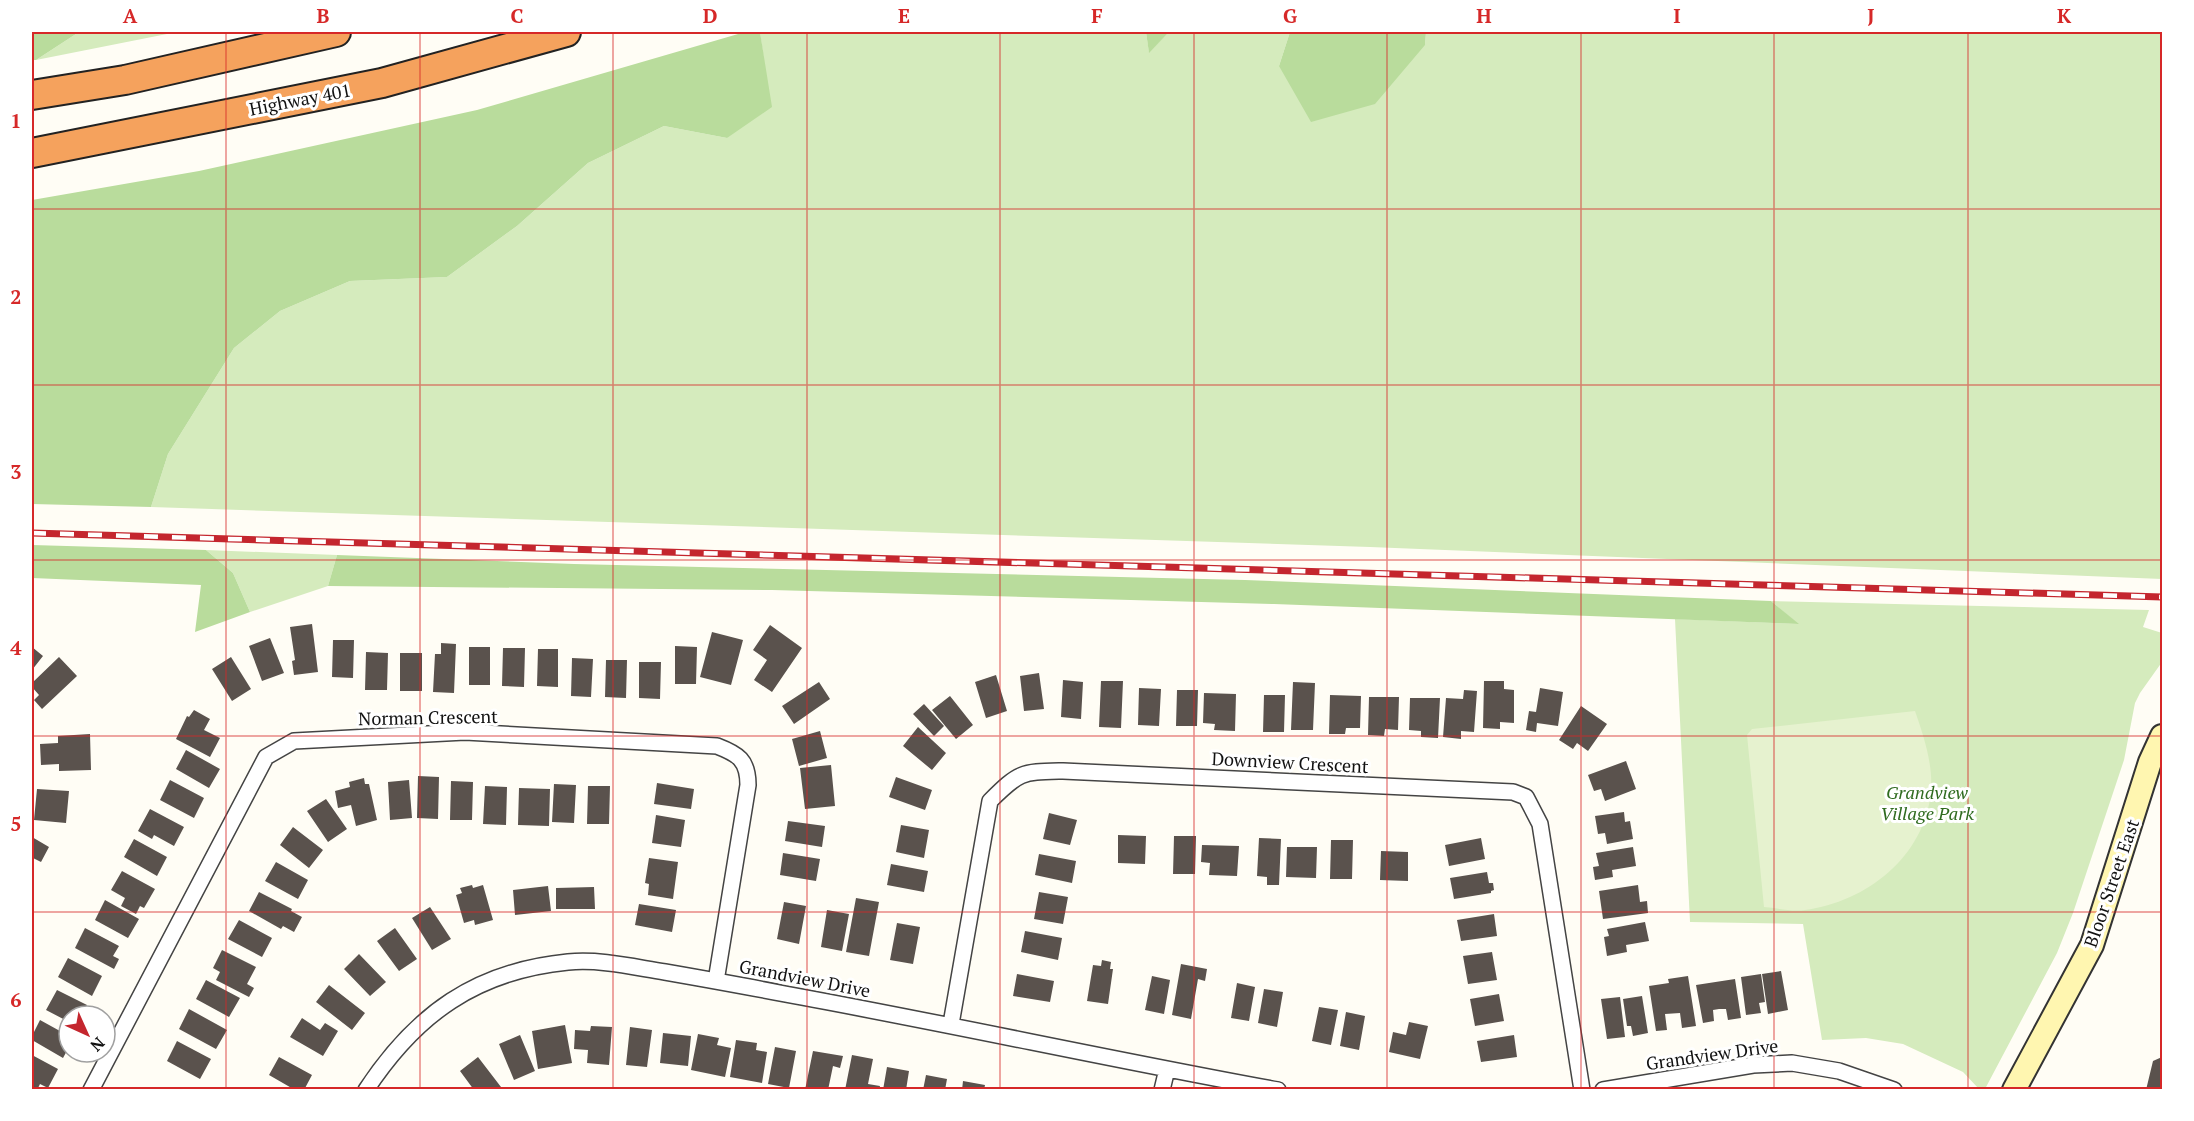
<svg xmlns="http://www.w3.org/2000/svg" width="2194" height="1121" viewBox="0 0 2194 1121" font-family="'PT Serif',serif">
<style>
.green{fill:#d5ebbd}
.forest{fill:#b9dc9c}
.pitch{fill:#e6f2cf}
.building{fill:#5a524d}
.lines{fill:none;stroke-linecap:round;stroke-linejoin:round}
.minor-casing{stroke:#444;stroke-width:18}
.secondary-casing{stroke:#333;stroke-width:26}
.motorway-casing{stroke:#222;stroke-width:32}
.minor{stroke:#fff;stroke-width:15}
.secondary{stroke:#fff6b0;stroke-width:22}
.motorway{stroke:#f5a25d;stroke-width:28}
.rail-casing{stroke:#c4262e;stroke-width:7}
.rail{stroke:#fff;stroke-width:4.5;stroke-dasharray:14;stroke-linecap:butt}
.grid{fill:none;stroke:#d62828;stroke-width:1.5;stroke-opacity:0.55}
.labels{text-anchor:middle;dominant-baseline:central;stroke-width:6;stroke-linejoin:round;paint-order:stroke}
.street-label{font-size:18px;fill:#111;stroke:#fff}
.park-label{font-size:18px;font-style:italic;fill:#2f6b1f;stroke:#fff}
.neatline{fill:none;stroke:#d62828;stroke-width:2}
.grid-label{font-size:20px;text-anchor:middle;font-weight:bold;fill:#d62828}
</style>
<rect width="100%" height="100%" fill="#fffdf5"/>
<path class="green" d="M79,32H177L36,60Z
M760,32H1146L1149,52L1169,32H1290L1279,66L1425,45L1426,32H2162V579L1370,547L151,507L168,454L234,348L280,311L350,281L447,277L517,226L588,163L664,126L727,138L765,68Z
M206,550L337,555L328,586L250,612L233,573Z
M1771,601L2149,610L2143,627L2162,633V662L2140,693L2135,703L2124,760L2073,913L2057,953L1985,1089H1979L1963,1072L1903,1044L1866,1038L1822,1040L1803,924L1690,922L1675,619L1798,624Z"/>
<path class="forest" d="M32,32H79L36,60H32Z
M745,32H760L772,107L727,138L664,126L588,163L517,226L447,277L350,281L280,311L234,348L168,454L151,507L32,504V200L199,171L477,110Z
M1146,32H1169L1149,53Z
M1290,32H1426L1425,45L1375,104L1311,122L1279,66Z
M32,545L206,550L233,573L250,612L195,632L201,585L32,578Z
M337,555L574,564L1245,580L1771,601L1799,624L1274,604L772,590L328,586Z"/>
<path class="pitch" d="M1915,711C1924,737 1933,764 1931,791C1925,857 1866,902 1805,910C1792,912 1777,908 1764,907L1747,735L1752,729Z"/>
<path class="building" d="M312,624L318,672L294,675L292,661L295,660L290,627Z
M770,625L802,648L772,692L754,680L767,660L753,650Z
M712,632L743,640L731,685L700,677Z
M270,638L284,673L262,681L249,646Z
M333,640H354L353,678L332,677Z
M441,643L456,644L454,693L433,692L435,654H441Z
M675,646L697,647L696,684H675Z
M32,647L43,656L32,670Z
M469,647H490V685H469Z
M503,648H525L524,687L502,686Z
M538,649H558V687L537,686Z
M366,652L388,653L387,690H365Z
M400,653H422V691H400Z
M59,657L77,676L42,709L34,700L39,695L32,687V683Z
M231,657L251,689L232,701L212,669Z
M572,658L593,659L591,697L571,696Z
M606,660H627L626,698L605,697Z
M639,662H661L660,699L639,698Z
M1039,673L1044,709L1024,711L1020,676Z
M996,675L1007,711L986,718L975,682Z
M1063,680L1083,682L1081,719L1061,717Z
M1101,681H1123L1121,728L1099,727Z
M1484,681H1504V689L1514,690V723L1500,722V729L1483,728Z
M819,682L830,699L794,724L782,706Z
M1293,682L1315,683L1313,730H1291Z
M1139,688L1161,689L1159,726L1138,725Z
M1540,688L1563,692L1558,726L1537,723L1536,732L1526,730L1529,711L1536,712Z
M1177,690H1198L1197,726H1176Z
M1464,690L1477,691L1474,732L1461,731V739L1443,737L1446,698L1463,699Z
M1204,693L1236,694L1235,731L1214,730L1215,724L1203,723Z
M1264,695H1285L1284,732H1263Z
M1330,695L1361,696L1360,728H1346L1345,734H1329Z
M950,696L973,725L956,739L932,710Z
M1369,697H1399L1398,730L1385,729L1384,736L1368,735Z
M1410,698H1440L1438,738L1421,737V731L1409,730Z
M924,704L944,726L934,736L913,714Z
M1581,706L1607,724L1588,751L1577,743L1573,749L1559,740Z
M194,710L210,719L204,730L220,738L210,757L176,739L187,716L189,717Z
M918,727L946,753L932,770L903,746Z
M820,731L827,758L799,766L792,739Z
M90,734L91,770L59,771V764L41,765L40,744L58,743V736Z
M186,750L220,769L209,788L176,769Z
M1626,761L1636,789L1605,801L1601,789L1594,791L1588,775Z
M831,765L835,806L805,809L800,768Z
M418,776L439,777L438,819L417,818Z
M896,777L932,790L925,810L889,797Z
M364,778L365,784H369L377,820L356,826L351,805L338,808L335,791L350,787L349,782Z
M170,780L204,798L194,818L160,800Z
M409,780L412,818L390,820L388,782Z
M451,781L473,782L472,820H450Z
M657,783L694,789L691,809L654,804Z
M554,784L576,785L574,823L552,822Z
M485,786L507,787L506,825L483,824Z
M588,786H610L609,824H587Z
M519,788L550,789L549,826L518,825Z
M37,789L69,791L66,823L34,820Z
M326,799L347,829L328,842L307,811Z
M150,809L184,827L174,846L154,835L152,839L138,831Z
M1624,812L1625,822L1630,821L1633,839L1607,844L1605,833L1598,834L1595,816Z
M1049,813L1077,820L1070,845L1043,839Z
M656,815L685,820L681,847L652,843Z
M788,821L825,826L822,847L785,841Z
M901,825L929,830L924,858L896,852Z
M293,827L323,850L309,868L280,845Z
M1118,835L1146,836L1145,864L1118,863Z
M1174,836H1196L1195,874H1173Z
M32,837L49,847L41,862L33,858L32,861Z
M1259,838L1281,839L1279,885H1267V877L1257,876Z
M1481,838L1485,859L1449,866L1445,845Z
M134,839L167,857L157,876L124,857Z
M1331,840H1353L1352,879H1330Z
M1202,845L1239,846L1237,876L1209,875L1210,863L1201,862Z
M1287,847H1317L1316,878L1286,877Z
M1633,847L1636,866L1612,870L1613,877L1595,880L1593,867L1599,866L1596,853Z
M1381,851L1408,852V881L1380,880Z
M783,853L820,859L816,881L780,875Z
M1039,854L1076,861L1072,883L1035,875Z
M649,858L678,862L673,899L648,895L649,884L645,883Z
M276,862L308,880L298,899L265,881Z
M891,864L928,871L924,892L887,885Z
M122,871L155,889L144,908L140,906L136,914L121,906L125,898L111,890Z
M1487,872L1489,883H1493L1494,890L1491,891V893L1454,899L1450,878Z
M472,885L473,888L483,885L493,920L475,925L474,920L464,923L456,895L462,893L460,888Z
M1638,885L1640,902L1647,901L1648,913L1603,919L1599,891Z
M548,886L551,911L515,915L513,890Z
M594,887L595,909H556V888Z
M259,892L292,909L291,911L302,917L294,932L283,926L281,929L249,911Z
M1039,892L1068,897L1063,924L1034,919Z
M856,898L879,902L869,956L846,952Z
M105,900L139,919L128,938L95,920Z
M784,902L806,906L799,944L777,939Z
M639,904L676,910L672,932L635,925Z
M430,907L451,939L432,950L412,918Z
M827,910L849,914L842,951L821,947Z
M1494,914L1497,936L1461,941L1457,920Z
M239,920L272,938L262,957L228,939Z
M1645,922L1649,941L1626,945L1627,952L1607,956L1604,937L1609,936L1607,929Z
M897,923L920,927L913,964L890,960Z
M85,928L119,946L113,956L119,959L114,969L75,948Z
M395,928L417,959L399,971L377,941Z
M1025,931L1062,938L1058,960L1021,952Z
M222,950L256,967L247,984L254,988L249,997L216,980L220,972L213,968Z
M1492,952L1497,980L1468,984L1463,956Z
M359,954L386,982L370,996L344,969Z
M68,958L102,976L92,996L58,977Z
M1102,960L1111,962L1110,969H1113L1108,1004L1087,1001L1093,965L1101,966Z
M1181,964L1207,969L1205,981L1198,979L1191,1019L1172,1015Z
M1781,971L1788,1010L1768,1014L1762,974Z
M1017,974L1054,981L1050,1002L1013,996Z
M1761,974L1765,1002L1759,1003L1761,1013L1746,1015L1741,977Z
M1152,976L1170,980L1164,1014L1145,1010Z
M1688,976L1696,1026L1682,1028L1680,1013L1665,1014L1667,1030L1656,1031L1649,986L1669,983L1668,979Z
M1735,979L1741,1018L1728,1020L1726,1009H1719L1713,1010L1714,1021L1703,1023L1696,985Z
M206,980L240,998L229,1017L196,999Z
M1237,983L1255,987L1249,1021L1231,1018Z
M329,985L365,1013L352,1030L316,1002Z
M1264,989L1283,992L1277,1027L1258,1023Z
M57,990L87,1005L81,1016H69V1022L46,1010Z
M1499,994L1504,1021L1475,1026L1470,999Z
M1642,996L1648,1033L1633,1036L1631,1026H1627L1623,999Z
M1620,997L1625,1037L1607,1039L1601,999Z
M1319,1007L1338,1010L1331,1045L1312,1041Z
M189,1009L227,1030L216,1049L179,1029Z
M1346,1012L1365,1016L1359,1050L1340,1046Z
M302,1018L320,1030L325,1023L338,1031L323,1056L290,1037Z
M40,1020L69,1036V1047L63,1058L32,1040V1036Z
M1409,1022L1428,1026L1420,1059L1389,1052L1393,1032L1406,1035Z
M565,1025L572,1063L538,1069L532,1031Z
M591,1026L612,1027L609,1065L587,1063L588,1050L574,1049L575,1030L590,1031Z
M630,1027L652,1030L647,1067L626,1065Z
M663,1033L691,1036L688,1066L660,1063Z
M698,1034L719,1038L717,1045L731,1048L725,1077L691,1070Z
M520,1035L535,1071L514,1080L499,1044Z
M1514,1035L1517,1057L1481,1062L1477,1041Z
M736,1040L757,1043L756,1050L767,1052L762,1083L730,1077Z
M177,1041L211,1059L200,1079L167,1061Z
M775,1047L796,1051L789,1088L768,1084Z
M813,1051L843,1056L840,1068L833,1066L828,1090H805Z
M32,1055L58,1069L48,1088L40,1084L37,1090H32Z
M852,1055L873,1059L868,1084L880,1086L879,1090H845Z
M279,1057L312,1075L304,1090H295L269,1075Z
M478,1057L501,1087L498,1090H474L460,1071Z
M2162,1057V1090H2146L2153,1061Z
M887,1067L909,1071L906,1090H883Z
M926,1075L947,1079L945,1090H923Z
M963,1081L985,1085L984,1090H962Z"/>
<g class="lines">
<g class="minor-casing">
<path id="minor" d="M951,1024L990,801C1020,771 1022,772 1063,771L1513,792L1526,797L1540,824L1582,1090
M91,1090L266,757L294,741L465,732L717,746C738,754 748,760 748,785L716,981
M366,1090C416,1014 476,971 568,962C601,959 633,967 665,972C705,979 745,986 785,994C950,1024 1113,1060 1278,1090
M1162,1090L1167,1069
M1603,1090L1753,1065L1792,1063L1839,1071L1894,1090"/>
</g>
<g class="secondary-casing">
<path id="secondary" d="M2014,1090L2092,945L2150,762L2162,736"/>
</g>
<g class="motorway-casing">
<path id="motorway" d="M32,95L125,80L336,32
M32,153L382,83L566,32"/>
</g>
<use href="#minor" class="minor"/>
<use href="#secondary" class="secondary"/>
<use href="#motorway" class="motorway"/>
<g class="rail-casing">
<path id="rail" d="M32,533L2162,597"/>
</g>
<use href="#rail" class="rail"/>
</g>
<path class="grid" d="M226,32V1090M420,32V1090M613,32V1090M807,32V1090M1000,32V1090M1194,32V1090M1387,32V1090M1581,32V1090M1774,32V1090M1968,32V1090M32,209H2162M32,385H2162M32,560H2162M32,736H2162M32,912H2162"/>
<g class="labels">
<g class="street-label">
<text transform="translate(300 99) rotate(-11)">Highway 401</text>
<text transform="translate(428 717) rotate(-1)">Norman Crescent</text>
<text transform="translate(1290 762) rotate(3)">Downview Crescent</text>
<text transform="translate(2111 883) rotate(-71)">Bloor Street East</text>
<text transform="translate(805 978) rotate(11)">Grandview Drive</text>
<text transform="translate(1712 1054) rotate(-8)">Grandview Drive</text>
</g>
<g class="park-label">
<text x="1927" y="792">Grandview<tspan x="1927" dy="21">Village Park</tspan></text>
</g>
</g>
<rect width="2194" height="1121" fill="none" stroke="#ffffff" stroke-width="66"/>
<g transform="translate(87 1034) rotate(135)"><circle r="28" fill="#ffffff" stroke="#a0a0a0" stroke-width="1.5"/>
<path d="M0-4.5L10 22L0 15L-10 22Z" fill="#c4262e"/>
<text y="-9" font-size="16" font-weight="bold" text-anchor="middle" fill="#111111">N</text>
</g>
<rect x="33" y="33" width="2128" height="1055" class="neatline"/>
<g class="grid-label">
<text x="130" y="23">A</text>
<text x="323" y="23">B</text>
<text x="517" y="23">C</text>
<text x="710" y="23">D</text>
<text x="904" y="23">E</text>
<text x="1097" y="23">F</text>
<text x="1290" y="23">G</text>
<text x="1484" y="23">H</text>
<text x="1677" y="23">I</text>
<text x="1871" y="23">J</text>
<text x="2064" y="23">K</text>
<text x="16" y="128">1</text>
<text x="16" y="304">2</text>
<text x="16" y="479">3</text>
<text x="16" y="655">4</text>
<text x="16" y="831">5</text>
<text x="16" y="1007">6</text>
</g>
</svg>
